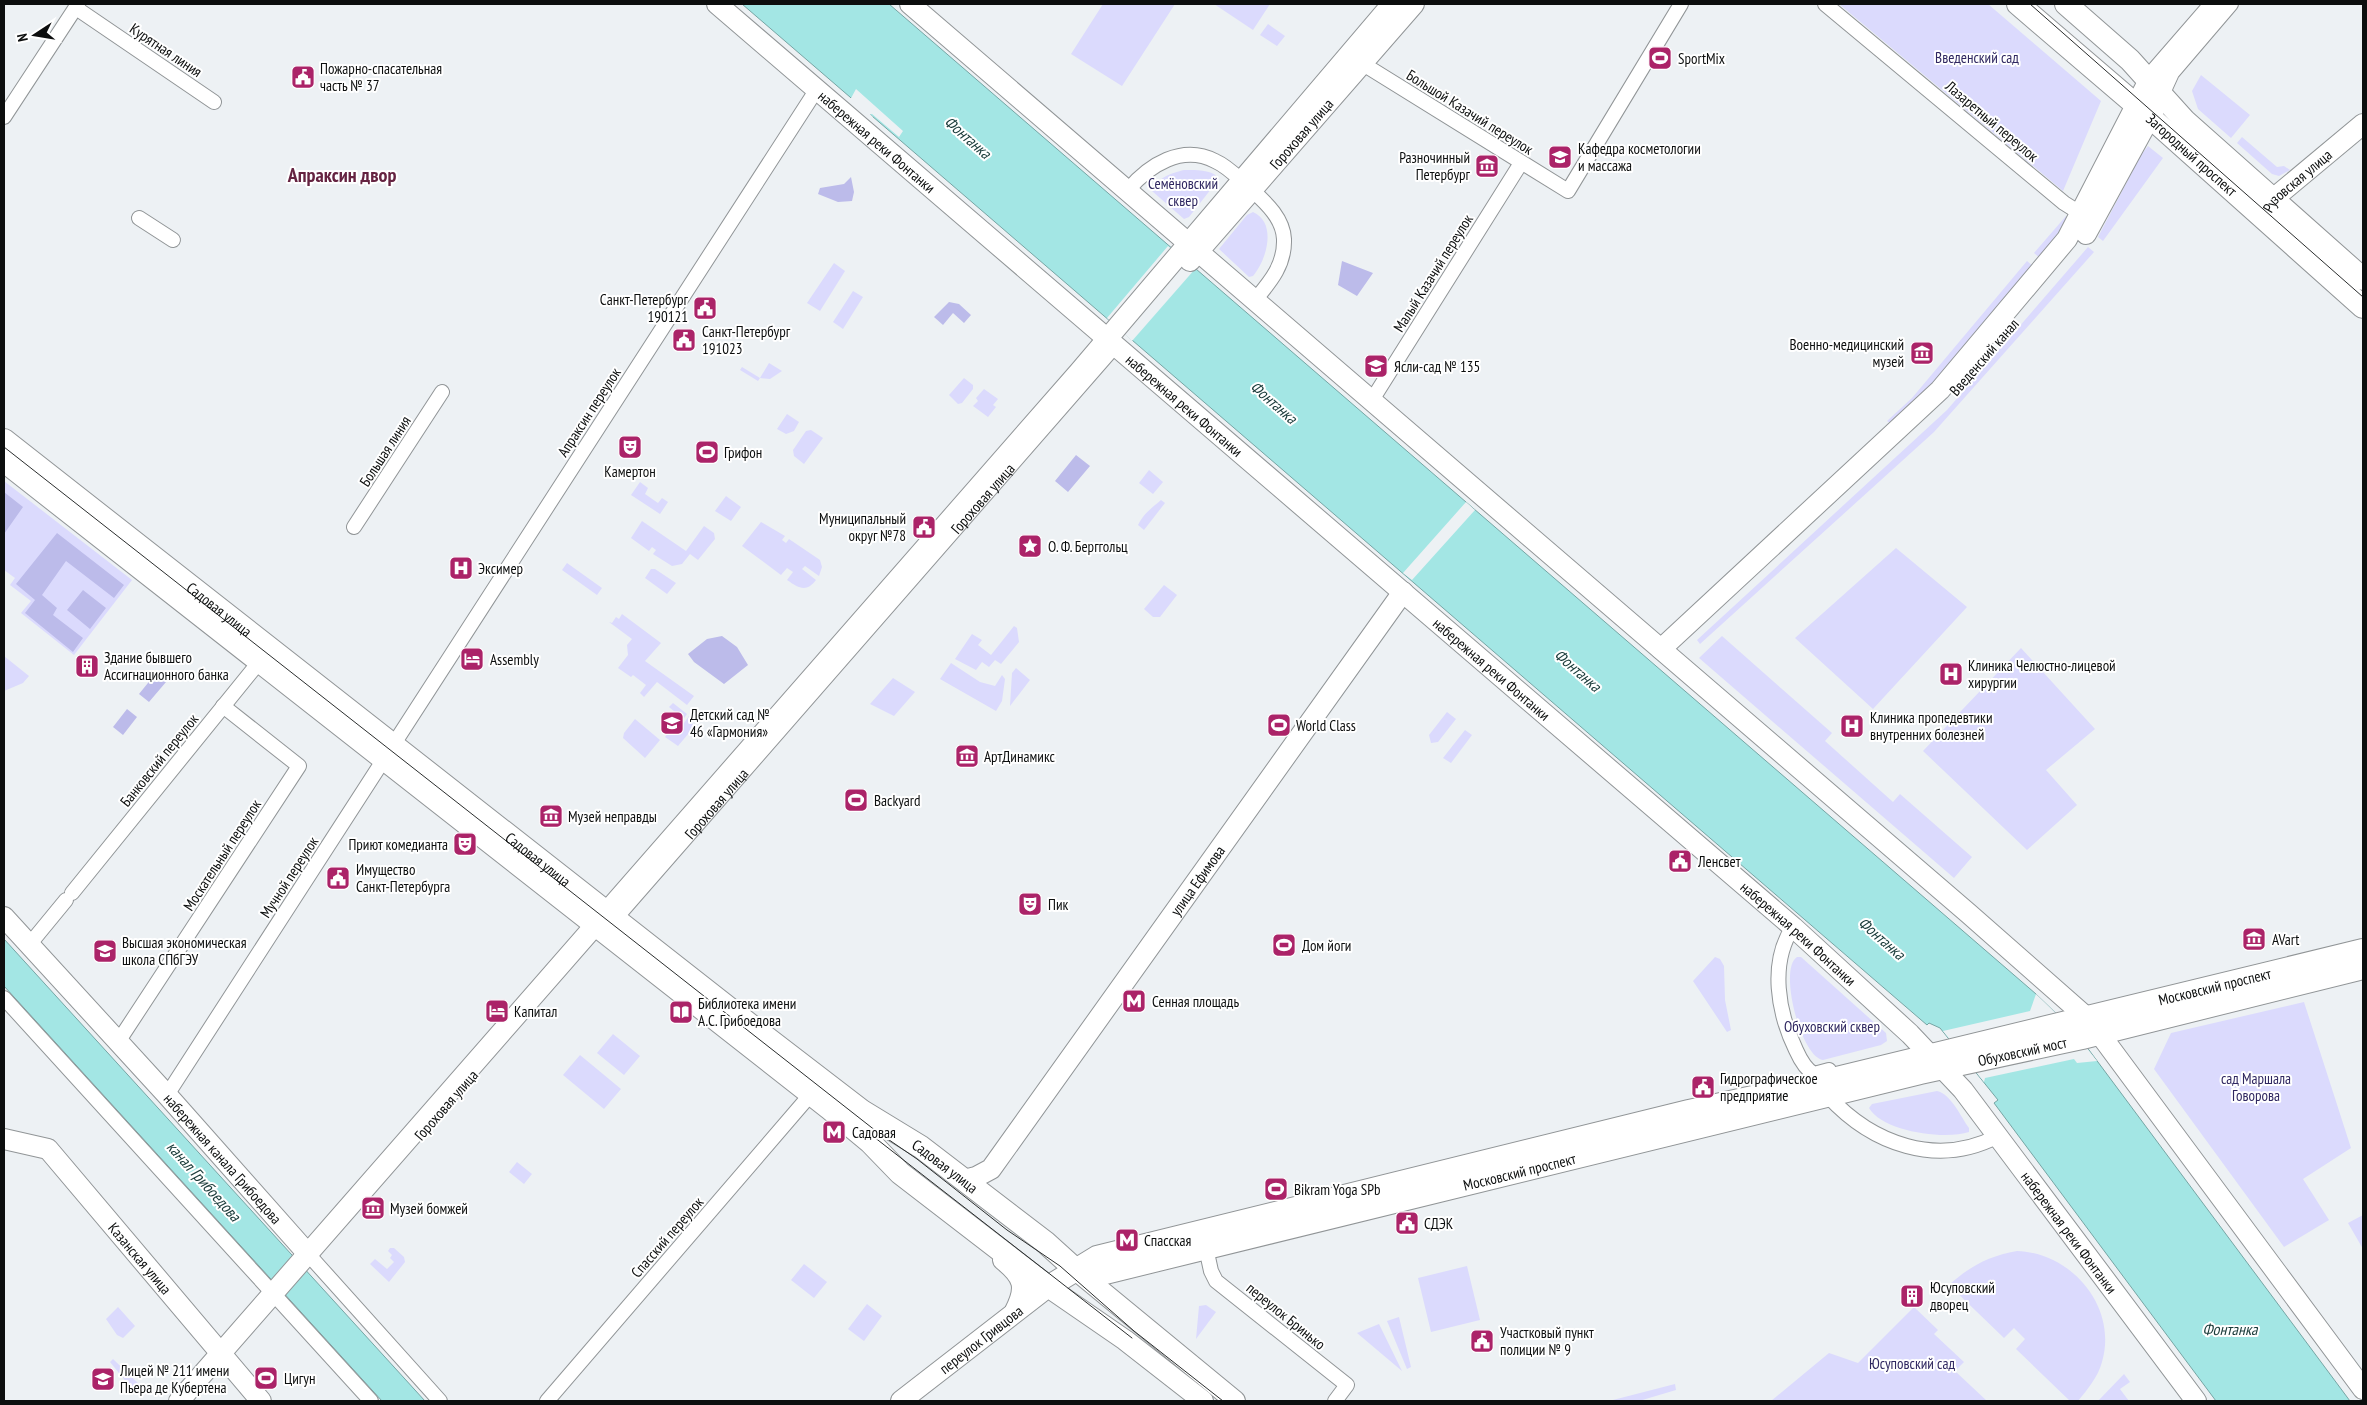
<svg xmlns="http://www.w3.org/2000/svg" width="2367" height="1405" viewBox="0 0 2367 1405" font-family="'PT Sans Narrow',sans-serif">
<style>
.green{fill:#dbdafd}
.forest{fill:#bcbbea}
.water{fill:#a3e6e4;stroke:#76a5a4}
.pier{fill:#edf1f4}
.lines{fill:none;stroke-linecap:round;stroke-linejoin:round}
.street-casing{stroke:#919597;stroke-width:16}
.secondary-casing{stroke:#919597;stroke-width:22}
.primary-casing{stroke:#919597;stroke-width:24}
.street{stroke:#fff;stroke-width:14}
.secondary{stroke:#fff;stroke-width:20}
.primary{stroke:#fff;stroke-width:22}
.tram{stroke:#2b2e2e;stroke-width:1}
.labels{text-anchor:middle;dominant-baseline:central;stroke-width:4;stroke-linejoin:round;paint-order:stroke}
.street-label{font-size:15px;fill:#0c0e0e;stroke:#fff}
.park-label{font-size:15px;fill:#2f2760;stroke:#fff}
.poi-label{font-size:15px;fill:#0c0e0e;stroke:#fff;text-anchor:start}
.water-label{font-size:16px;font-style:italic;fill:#193a39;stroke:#fff}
.district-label{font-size:20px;font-weight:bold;fill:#652341;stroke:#fff}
</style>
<rect width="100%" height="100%" fill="#edf1f4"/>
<path class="green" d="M1103,4H1175L1122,86L1071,54Z
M1214,4H1270L1253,30Z
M1839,4H1988L2101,101L2063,191Z
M1268,24L1285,36L1277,46L1260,35Z
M2201,75L2250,115L2231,138L2198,109L2192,91Z
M2242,137L2277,167L2284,166L2290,170L2279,176L2272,174L2237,143Z
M2148,146L2163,158L2103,241L2098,237L2141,155Z
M1184,170C1195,170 1213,169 1219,179L1189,217L1184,219L1152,191C1156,178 1172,173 1184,170Z
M1253,212C1278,223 1266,261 1253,276L1249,277L1219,249L1247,215Z
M2066,216L2068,222L2041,259L2034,253Z
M2088,247L2094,252L1934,432L1700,644L1697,640L1947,410Z
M2027,261L2034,267L1949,369L1890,423L1887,421L1912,398Z
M834,263L845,271L820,311L807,303Z
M853,291L863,297L843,329L833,322Z
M769,363L782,371L770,379L760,378L758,381L740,370L742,367L760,378Z
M964,378L973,385V389L962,403L958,404L949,395Z
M984,389L998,399L993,405L996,407L988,417L973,406L978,401L976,398Z
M787,414L799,422L794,431L786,434L777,429Z
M811,430L823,438L804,464L794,456L793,450L806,431Z
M1149,470L1163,482L1153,494L1139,483Z
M4,481L132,580L74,655L21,613L31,601L10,585L15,578L4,570Z
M640,482L648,488L645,494L658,503L662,498L668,502L660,514L631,495Z
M726,496L741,507L731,521L715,511Z
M1161,500L1165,503L1144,530L1138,525C1144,513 1152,508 1161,500Z
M642,521L686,551L704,526L714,533L715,539L698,560L690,554L682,564L672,566L653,554L656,550L652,547L649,551L631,538Z
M761,522L785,536L782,540L786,543L789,539L820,560L822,567L819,576L805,566L802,569L816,580C806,593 799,588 787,580L793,572L787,568L781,575L742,546Z
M1896,548L1967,607L1873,709L1795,638Z
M567,563L602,588L597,595L562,570Z
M651,569H655L676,583L667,594L645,578Z
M1164,585L1177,595L1160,617H1153L1144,609Z
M622,614L661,643L645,661L694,696L687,705L657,682L644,697L640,693L646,685L633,675L631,677L618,668L628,655L627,645L632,639L609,622L612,623L616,617L619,619Z
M1014,626L1017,628L1019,642L1001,664L995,660L989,667L982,662L976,670L955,659L972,634L982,640L978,645L991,655Z
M1722,636L1832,733L1825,741L1893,802L1900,794L1972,857L1954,878L1699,658Z
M2021,648L2095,729L2046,770L2077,805L2027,850L1923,751Z
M4,656L29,676L23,683L4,691Z
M951,663L980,682L995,686L1002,675L1005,679L1002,701L996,711L940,679Z
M1016,668L1030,680L1010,706L1012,673Z
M893,678L915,692L894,716L870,704Z
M673,703L687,714L682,721L684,723L689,716L694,727L678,746L665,737L681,717L669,707Z
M1447,712L1456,719L1438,742L1431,743L1429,735Z
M635,719L660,740L645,758L623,738L624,733Z
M1465,730L1472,735L1451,763L1443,758Z
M1715,957L1720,959L1724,966L1725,1000L1731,1030L1727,1032L1693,981Z
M1797,957H1801L1886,1033L1887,1041L1881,1045L1823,1060C1801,1057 1778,969 1797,957Z
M2304,1002L2351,1148L2303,1179L2329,1220L2284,1247L2154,1069L2171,1033Z
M613,1034L640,1056L624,1075L597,1053Z
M580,1055L621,1089L604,1109L563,1075Z
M1937,1091C1951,1094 1961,1117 1969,1128V1132C1945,1140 1883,1132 1869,1108L1872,1104Z
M517,1162L532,1174L524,1184L509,1172Z
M2363,1215V1249L2348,1223Z
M390,1248H394L404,1257L405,1262L389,1282L370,1264L375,1259L387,1269L394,1262L390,1258L392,1255L388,1251Z
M2017,1251C2072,1253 2118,1307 2102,1362C2098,1377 2087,1390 2078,1401H2070L2016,1349L2025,1339L2014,1328L2004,1338L1949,1285C1970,1266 1989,1256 2017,1251Z
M804,1264L827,1282L814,1298L791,1280Z
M1467,1266L1480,1320L1431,1332L1418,1278Z
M867,1304L882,1316L864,1341L848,1329Z
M1206,1305L1216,1312L1196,1339L1199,1306Z
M118,1307L135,1326L123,1338L117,1335L106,1319Z
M1914,1307L1938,1330L1934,1334L1964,1362L1955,1371L1987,1401H1771L1829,1353L1858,1363Z
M1399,1317L1411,1367L1407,1369L1387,1321Z
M1379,1324L1402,1371L1357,1333Z
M113,1359L142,1387L136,1394L110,1362Z
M2124,1374L2130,1382L2120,1389L2129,1401H2098Z
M1675,1384L1676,1390L1639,1401H1609Z"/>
<path class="forest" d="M851,177L854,192L852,201L838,202L818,194L820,188L844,184Z
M1342,261L1373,273L1357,296L1338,285Z
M949,302L959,304L971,315L964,323L953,313L943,325L934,317Z
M1076,455L1090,466L1068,492L1055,481Z
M4,492L23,507L4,534Z
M57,533L124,585L114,598L66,561L42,595L57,608L53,615L83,638L73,652L25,613L35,600L16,584Z
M83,590L106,608L90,629L67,610Z
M722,636L737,647L748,665L724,684L694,662L688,654L707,639Z
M156,673L166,682L149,702L139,694Z
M127,709L137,717L123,735L113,727Z"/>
<path class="water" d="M742,4H889L2036,994L2071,1028L2089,1050L2350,1401H2216L1994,1103L1998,1100L1940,1028L1929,1023L1927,1025Z
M4,939L425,1401H382L4,986Z"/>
<path class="pier" d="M856,89L903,131L899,137L872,114H870L873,117L872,119L850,100Z
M1168,246L1195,269L1132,341L1107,318Z
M1466,502L1475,510L1412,580L1403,573Z
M2036,994L2071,1028L2097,1061L2077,1063L2074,1059L1985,1078L1984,1082L1943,1031L2030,1011Z"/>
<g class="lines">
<g class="street-casing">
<g id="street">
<path d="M1825,4L2064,203L2088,218"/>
<path d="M76,8L214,102"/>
<path d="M1355,59L1568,191L1681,4"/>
<path d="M2162,95L2172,73L2231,4"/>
<path d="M4,117L78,4"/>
<path d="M1128,190C1149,165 1182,144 1215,161C1229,167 1240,180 1251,189C1266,203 1283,218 1284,239C1285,265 1270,282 1255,300"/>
<path d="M139,218L173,240"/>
<path d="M1372,400L1521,163"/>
<path d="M354,527L442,392"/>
<path d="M72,893L264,656"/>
<path id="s1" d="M609,922L622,911L1116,345"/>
<path d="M1793,927C1769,963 1778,1013 1796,1050C1800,1059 1805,1069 1814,1074L1829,1070"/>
<path d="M29,945L66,900"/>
<path d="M4,998L371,1401"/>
<path d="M118,1042L299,766L223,706"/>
<path d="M167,1095L817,89"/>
<path d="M1828,1096C1872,1144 1937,1168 1998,1136"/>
<path d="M1206,1248L1211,1271L1216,1281L1347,1385L1335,1401"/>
<path d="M308,1254L440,1401"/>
<path d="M547,1401L811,1094"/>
</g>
</g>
<g class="secondary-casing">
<g id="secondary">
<path id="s2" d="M717,4L1793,927L1910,1034L1963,1090L2196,1401"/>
<path d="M910,4L1968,913L2085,1016L2099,1033L2363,1389"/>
<path id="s3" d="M2265,213L2273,199L2363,124"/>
<path d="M2086,234L2162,95"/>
<path id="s4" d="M1190,261L1414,4"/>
<path d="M1661,649L1940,390L2067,239L2149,80L2215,4"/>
<path id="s5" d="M4,917L167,1095L308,1254"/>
<path id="s6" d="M4,1139L48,1149L261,1401"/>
<path id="s7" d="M964,1180L976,1177L991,1169L1403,592"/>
<path d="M1003,1260C1024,1277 1027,1287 1015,1311"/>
<path d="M1077,1271L1235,1401"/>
<path d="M179,1401L1079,372L1392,4"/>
<path id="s8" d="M901,1401L1048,1287L1125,1340L1203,1401"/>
</g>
</g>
<g class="primary-casing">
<g id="primary">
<path id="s9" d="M2018,4L2150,117L2363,307"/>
<path d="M2066,4L2130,60L2185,121L2363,279"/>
<path id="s10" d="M4,440L763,1035L862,1111L921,1147L1045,1242L1077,1271"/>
<path id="s11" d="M4,461L829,1108L870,1142L900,1173L1048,1287L1097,1257L1689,1111L1816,1083L2363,950"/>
<path id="s12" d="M1077,1271L1101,1274L1920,1073L2082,1038L2363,968"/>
</g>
</g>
<use href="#street" class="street"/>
<use href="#secondary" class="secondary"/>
<use href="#primary" class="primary"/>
<path class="tram" d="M2030,4L2363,297
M4,447L876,1131L917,1159L1007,1230L1060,1266L1134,1331L1223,1401
M874,1137L1132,1338"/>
</g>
<defs>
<g id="stadium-square" transform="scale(1.25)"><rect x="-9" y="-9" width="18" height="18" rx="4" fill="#ab2368" stroke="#fff"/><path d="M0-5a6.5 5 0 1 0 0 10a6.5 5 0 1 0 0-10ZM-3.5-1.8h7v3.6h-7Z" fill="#fff"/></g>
<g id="civic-square" transform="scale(1.25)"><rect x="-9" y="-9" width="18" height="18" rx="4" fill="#ab2368" stroke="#fff"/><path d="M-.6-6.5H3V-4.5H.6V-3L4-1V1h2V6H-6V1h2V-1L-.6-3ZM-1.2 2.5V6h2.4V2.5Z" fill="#fff"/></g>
<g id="university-square" transform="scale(1.25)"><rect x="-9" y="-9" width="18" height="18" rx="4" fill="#ab2368" stroke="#fff"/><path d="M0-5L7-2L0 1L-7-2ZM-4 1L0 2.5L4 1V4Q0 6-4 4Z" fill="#fff"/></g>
<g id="museum-square" transform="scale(1.25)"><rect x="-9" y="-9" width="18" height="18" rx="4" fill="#ab2368" stroke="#fff"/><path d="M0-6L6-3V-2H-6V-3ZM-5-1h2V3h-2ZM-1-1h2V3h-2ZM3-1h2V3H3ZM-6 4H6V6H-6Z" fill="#fff"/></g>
<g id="school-square" transform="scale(1.25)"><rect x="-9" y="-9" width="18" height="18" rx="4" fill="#ab2368" stroke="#fff"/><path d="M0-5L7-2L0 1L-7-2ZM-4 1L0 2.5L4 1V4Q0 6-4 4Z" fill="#fff"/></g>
<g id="theatre-square" transform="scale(1.25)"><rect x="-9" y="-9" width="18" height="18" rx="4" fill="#ab2368" stroke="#fff"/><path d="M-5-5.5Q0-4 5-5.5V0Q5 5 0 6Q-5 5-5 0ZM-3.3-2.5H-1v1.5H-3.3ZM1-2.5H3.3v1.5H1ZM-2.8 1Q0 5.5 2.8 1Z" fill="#fff"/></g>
<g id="sight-square" transform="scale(1.25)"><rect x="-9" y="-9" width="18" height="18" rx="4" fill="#ab2368" stroke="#fff"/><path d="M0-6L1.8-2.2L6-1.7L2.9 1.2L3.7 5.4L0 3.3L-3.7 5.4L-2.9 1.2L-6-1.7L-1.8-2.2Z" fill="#fff"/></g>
<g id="hospital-square" transform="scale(1.25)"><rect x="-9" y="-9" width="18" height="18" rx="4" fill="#ab2368" stroke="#fff"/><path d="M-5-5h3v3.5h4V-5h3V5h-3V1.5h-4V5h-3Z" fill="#fff"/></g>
<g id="hotel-square" transform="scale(1.25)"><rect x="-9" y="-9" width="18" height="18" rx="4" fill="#ab2368" stroke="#fff"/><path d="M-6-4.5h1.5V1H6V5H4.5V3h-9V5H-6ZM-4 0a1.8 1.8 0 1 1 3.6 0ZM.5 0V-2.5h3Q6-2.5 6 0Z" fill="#fff"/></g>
<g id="building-square" transform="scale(1.25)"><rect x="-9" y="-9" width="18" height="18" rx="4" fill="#ab2368" stroke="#fff"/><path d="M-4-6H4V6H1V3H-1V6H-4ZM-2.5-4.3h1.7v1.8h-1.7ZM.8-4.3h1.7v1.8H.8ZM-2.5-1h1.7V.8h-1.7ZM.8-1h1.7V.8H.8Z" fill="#fff"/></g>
<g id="metro-square" transform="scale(1.25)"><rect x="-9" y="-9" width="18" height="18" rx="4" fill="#ab2368" stroke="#fff"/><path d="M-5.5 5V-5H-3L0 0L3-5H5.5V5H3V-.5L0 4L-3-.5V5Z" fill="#fff"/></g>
<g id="library-square" transform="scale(1.25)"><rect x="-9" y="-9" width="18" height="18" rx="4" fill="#ab2368" stroke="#fff"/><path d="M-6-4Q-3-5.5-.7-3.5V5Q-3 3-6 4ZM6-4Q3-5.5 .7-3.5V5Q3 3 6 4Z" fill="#fff"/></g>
</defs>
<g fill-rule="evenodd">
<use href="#stadium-square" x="1660" y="58"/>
<use href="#civic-square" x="303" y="77"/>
<use href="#university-square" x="1560" y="157"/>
<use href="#museum-square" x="1487" y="166"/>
<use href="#civic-square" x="705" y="308"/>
<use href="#civic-square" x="684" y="340"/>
<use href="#museum-square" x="1922" y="353"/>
<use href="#school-square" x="1376" y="366"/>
<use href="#theatre-square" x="630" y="447"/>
<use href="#stadium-square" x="707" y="452"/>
<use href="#civic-square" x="924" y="527"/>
<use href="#sight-square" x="1030" y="546"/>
<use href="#hospital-square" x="461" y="568"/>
<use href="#hotel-square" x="472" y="659"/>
<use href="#building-square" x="87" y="666"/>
<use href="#hospital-square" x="1951" y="674"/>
<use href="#school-square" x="672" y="723"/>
<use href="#stadium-square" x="1279" y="725"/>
<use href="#hospital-square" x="1852" y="726"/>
<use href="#museum-square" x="967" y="756"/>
<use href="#stadium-square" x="856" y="800"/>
<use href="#museum-square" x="551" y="816"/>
<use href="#theatre-square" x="465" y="844"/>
<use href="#civic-square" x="1680" y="861"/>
<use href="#civic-square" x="338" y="878"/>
<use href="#theatre-square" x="1030" y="904"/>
<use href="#museum-square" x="2254" y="939"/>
<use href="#stadium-square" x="1284" y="945"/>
<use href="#university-square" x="105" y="951"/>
<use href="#metro-square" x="1134" y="1001"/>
<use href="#hotel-square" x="497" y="1011"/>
<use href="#library-square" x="681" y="1012"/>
<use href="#civic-square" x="1703" y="1087"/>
<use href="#metro-square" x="834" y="1132"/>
<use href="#stadium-square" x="1276" y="1189"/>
<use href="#museum-square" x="373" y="1208"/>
<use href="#civic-square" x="1407" y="1223"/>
<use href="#metro-square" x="1127" y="1240"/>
<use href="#building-square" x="1912" y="1296"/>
<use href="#civic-square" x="1482" y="1341"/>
<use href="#stadium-square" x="266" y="1378"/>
<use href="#school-square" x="103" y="1379"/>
</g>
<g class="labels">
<g class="street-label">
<text transform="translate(166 50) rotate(34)">Курятная линия</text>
<text transform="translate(1470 112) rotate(32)">Большой Казачий переулок</text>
<text transform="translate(1992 121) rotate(40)">Лазаретный переулок</text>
<text stroke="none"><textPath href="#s4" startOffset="169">Гороховая улица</textPath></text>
<text stroke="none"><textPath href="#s2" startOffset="211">набережная реки Фонтанки</textPath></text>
<text stroke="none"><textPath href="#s9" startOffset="230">Загородный проспект</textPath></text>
<text stroke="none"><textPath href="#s3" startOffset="46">Рузовская улица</textPath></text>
<text transform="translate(1433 273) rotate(-58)">Малый Казачий переулок</text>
<text transform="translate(1984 357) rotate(-49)">Введенский канал</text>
<text stroke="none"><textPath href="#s2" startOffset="616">набережная реки Фонтанки</textPath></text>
<text transform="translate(589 412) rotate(-57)">Апраксин переулок</text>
<text transform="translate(385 451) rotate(-57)">Большая линия</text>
<text stroke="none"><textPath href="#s1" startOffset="565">Гороховая улица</textPath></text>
<text stroke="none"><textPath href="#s10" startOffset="274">Садовая улица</textPath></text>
<text stroke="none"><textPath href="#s2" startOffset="1021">набережная реки Фонтанки</textPath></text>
<text transform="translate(159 760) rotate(-51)">Банковский переулок</text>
<text stroke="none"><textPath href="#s1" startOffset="160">Гороховая улица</textPath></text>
<text transform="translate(222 855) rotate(-57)">Москательный переулок</text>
<text stroke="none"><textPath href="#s10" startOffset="679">Садовая улица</textPath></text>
<text transform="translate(289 877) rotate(-57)">Мучной переулок</text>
<text stroke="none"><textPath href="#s7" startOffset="384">улица Ефимова</textPath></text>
<text stroke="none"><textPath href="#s2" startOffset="1426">набережная реки Фонтанки</textPath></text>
<text stroke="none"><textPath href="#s11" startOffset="2539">Московский проспект</textPath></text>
<text stroke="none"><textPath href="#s12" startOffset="972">Обуховский мост</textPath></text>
<text transform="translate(446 1105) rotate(-49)">Гороховая улица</text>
<text stroke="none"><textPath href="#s5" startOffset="326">набережная канала Грибоедова</textPath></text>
<text stroke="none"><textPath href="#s10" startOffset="1189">Садовая улица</textPath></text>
<text stroke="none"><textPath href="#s12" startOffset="455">Московский проспект</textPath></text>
<text stroke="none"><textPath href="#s2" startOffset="1831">набережная реки Фонтанки</textPath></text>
<text transform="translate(667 1237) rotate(-49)">Спасский переулок</text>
<text stroke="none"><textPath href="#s6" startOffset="188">Казанская улица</textPath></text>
<text transform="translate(1286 1316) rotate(39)">переулок Бринько</text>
<text stroke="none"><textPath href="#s8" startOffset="101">переулок Гривцова</textPath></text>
</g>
<g class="park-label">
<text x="1977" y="57">Введенский сад</text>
<text x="1183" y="183">Семёновский<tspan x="1183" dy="17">сквер</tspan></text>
<text x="1832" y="1026">Обуховский сквер</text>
<text x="2256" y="1078">сад Маршала<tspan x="2256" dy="17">Говорова</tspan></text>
<text x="1912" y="1363">Юсуповский сад</text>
</g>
<g class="poi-label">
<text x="1678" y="58">SportMix</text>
<text x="320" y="68">Пожарно-спасательная<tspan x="320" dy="17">часть № 37</tspan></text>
<text x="1578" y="148">Кафедра косметологии<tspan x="1578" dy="17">и массажа</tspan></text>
<text x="1470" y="157" text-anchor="end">Разночинный<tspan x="1470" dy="17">Петербург</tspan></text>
<text x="688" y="299" text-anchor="end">Санкт-Петербург<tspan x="688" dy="17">190121</tspan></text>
<text x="702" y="331">Санкт-Петербург<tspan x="702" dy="17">191023</tspan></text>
<text x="1904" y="344" text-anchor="end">Военно-медицинский<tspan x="1904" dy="17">музей</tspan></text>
<text x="1394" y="366">Ясли-сад № 135</text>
<text x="724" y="452">Грифон</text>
<text x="630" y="471" text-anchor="middle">Камертон</text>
<text x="906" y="518" text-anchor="end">Муниципальный<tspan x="906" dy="17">округ №78</tspan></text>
<text x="1048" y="546">О. Ф. Берггольц</text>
<text x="478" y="568">Эксимер</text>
<text x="104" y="657">Здание бывшего<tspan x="104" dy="17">Ассигнационного банка</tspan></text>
<text x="490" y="659">Assembly</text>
<text x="1968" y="665">Клиника Челюстно-лицевой<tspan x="1968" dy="17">хирургии</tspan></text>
<text x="690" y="714">Детский сад №<tspan x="690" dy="17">46 «Гармония»</tspan></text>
<text x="1870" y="717">Клиника пропедевтики<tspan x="1870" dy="17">внутренних болезней</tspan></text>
<text x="1296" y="725">World Class</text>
<text x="984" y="756">АртДинамикс</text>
<text x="874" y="800">Backyard</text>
<text x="568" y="816">Музей неправды</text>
<text x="448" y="844" text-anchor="end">Приют комедианта</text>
<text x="1698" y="861">Ленсвет</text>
<text x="356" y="869">Имущество<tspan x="356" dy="17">Санкт-Петербурга</tspan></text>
<text x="1048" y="904">Пик</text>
<text x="2272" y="939">AVart</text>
<text x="122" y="942">Высшая экономическая<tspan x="122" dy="17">школа СПбГЭУ</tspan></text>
<text x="1302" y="945">Дом йоги</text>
<text x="1152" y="1001">Сенная площадь</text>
<text x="698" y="1003">Библиотека имени<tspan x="698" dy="17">А.С. Грибоедова</tspan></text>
<text x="514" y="1011">Капитал</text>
<text x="1720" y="1078">Гидрографическое<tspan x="1720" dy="17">предприятие</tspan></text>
<text x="852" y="1132">Садовая</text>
<text x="1294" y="1189">Bikram Yoga SPb</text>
<text x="390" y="1208">Музей бомжей</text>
<text x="1424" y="1223">СДЭК</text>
<text x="1144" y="1240">Спасская</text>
<text x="1930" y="1287">Юсуповский<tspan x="1930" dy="17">дворец</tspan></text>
<text x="1500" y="1332">Участковый пункт<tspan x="1500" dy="17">полиции № 9</tspan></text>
<text x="120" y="1370">Лицей № 211 имени<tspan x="120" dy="17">Пьера де Кубертена</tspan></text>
<text x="284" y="1378">Цигун</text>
</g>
<g class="water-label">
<text transform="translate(968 137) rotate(41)">Фонтанка</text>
<text transform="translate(1274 402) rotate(41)">Фонтанка</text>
<text transform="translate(1578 670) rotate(41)">Фонтанка</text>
<text transform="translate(1882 938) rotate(41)">Фонтанка</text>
<text transform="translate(204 1181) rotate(48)">канал Грибоедова</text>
<text x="2230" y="1329">Фонтанка</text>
</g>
<g class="district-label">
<text x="342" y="175">Апраксин двор</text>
</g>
</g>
<rect width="2367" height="1405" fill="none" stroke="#0c0e0e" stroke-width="10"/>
<g transform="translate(35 35) rotate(258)" stroke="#ffffff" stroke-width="4" paint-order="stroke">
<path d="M0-4L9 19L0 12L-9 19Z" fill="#0c0e0e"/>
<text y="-8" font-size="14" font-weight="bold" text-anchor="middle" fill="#0c0e0e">N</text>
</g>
</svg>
